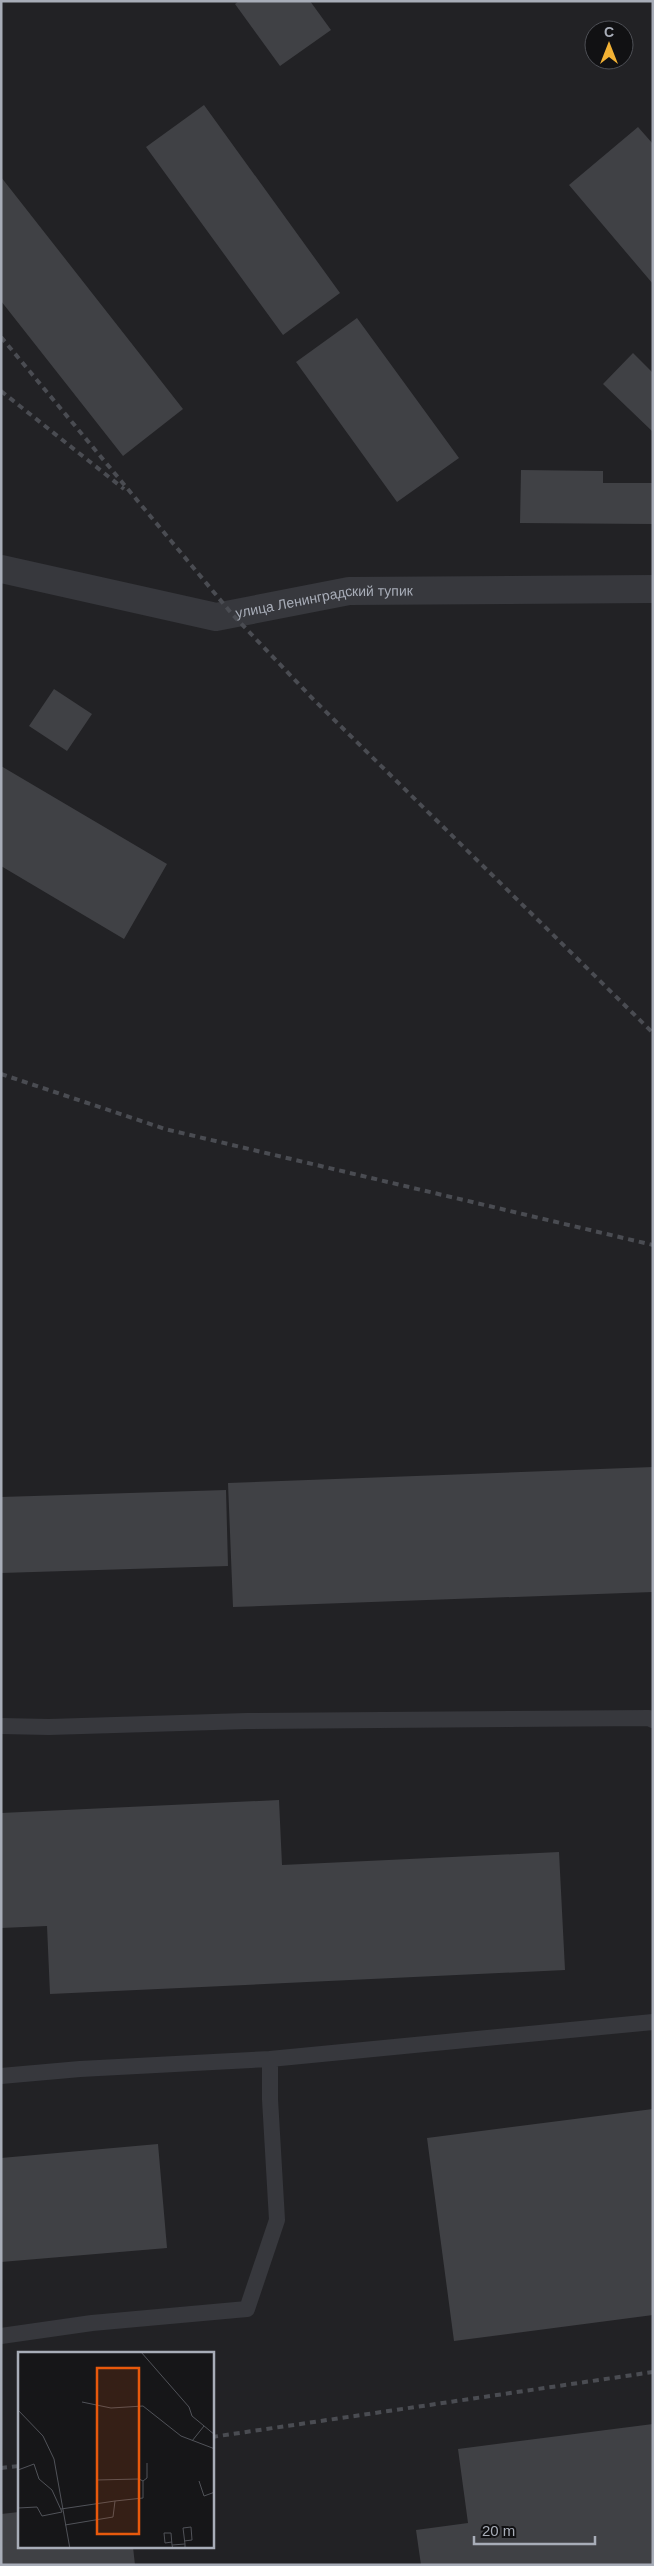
<svg xmlns="http://www.w3.org/2000/svg" width="654" height="2566" viewBox="0 0 654 2566" font-family="Arial,sans-serif">
<style>
.built{fill:#222225;fill-rule:evenodd}
.building{fill:#404145}
.lines{fill:none;stroke-linecap:round;stroke-linejoin:round}
.service{stroke:#37383d;stroke-width:16}
.minor{stroke:#37383d;stroke-width:28}
.rail{stroke:#4a4c52;stroke-width:4;stroke-dasharray:6 5;stroke-linecap:butt}
.labels{text-anchor:middle;dominant-baseline:central;stroke-width:4;stroke-linejoin:round;paint-order:stroke}
.street-label{font-size:14px;fill:#a8adb8;stroke:#111113}
.inset-road{fill:none;stroke:#505258;stroke-width:1}
.view{fill:#e8590c;fill-opacity:0.15;stroke:#e8590c;stroke-width:2.5}
.inset-edge{fill:none;stroke:#a8adb8;stroke-width:2.5}
</style>
<rect width="100%" height="100%" fill="#161618"/>
<path class="built" d="M1,1H653V2565H1ZM594,30H624V60H594ZM19,2354H212V2547H19Z"/>
<path class="building" d="M239,1H310L331,30L280,66L235,4Z
M204,105L340,293L283,335L146,147Z
M638,127L653,144V284L569,185Z
M1,177L183,409L123,456L1,301Z
M357,318L459,458L397,502L296,362Z
M633,353L653,373V432L603,384Z
M521,470L603,471V483H652V524L520,523Z
M54,689L92,714L67,751L29,726Z
M1,766L167,864L124,939L1,866Z
M653,1467V1592L233,1607L228,1483Z
M226,1490L228,1566L1,1573V1497Z
M279,1800L282,1865L559,1852L565,1970L50,1994L47,1926L1,1928V1813Z
M653,2109V2315L454,2341L427,2138Z
M158,2144L167,2248L1,2262V2158Z
M653,2424V2565H421L416,2530L468,2523L458,2449Z
M19,2512V2547H133L135,2565H1V2514Z"/>
<g class="lines">
<path class="service" d="M1,1726L49,1727L247,1721L649,1718L653,1720
M1,2076L80,2069L270,2059
M1,2336L92,2323L247,2309L277,2220L270,2099V2059L653,2022"/>
<path class="minor" id="s1" d="M1,569L216,617L349,591L653,589"/>
<path class="rail" d="M1,337L232,614L313,699L653,1033
M1,391L124,489
M1,1074L165,1129L653,1245
M212,2437L653,2372
M1,2468L19,2466"/>
</g>
<g class="labels">
<g class="street-label">
<text stroke="none"><textPath href="#s1" startOffset="330">улица Ленинградский тупик</textPath></text>
</g>
</g>
<g transform="translate(18 2352)">
<rect width="196" height="196" fill="#161618"/>
<path class="inset-road" d="M123,0L171,55L174,64L197,83M64,50L93,56L125,54L163,84L197,97M0,58L25,84L36,107L52,197M174,89L186,74M0,118L16,112L21,127L34,138L44,160L24,164L19,155L0,156M125,129L129,126V111M181,129L186,144L197,140M43,157L97,149M47,173L95,165L97,149L125,146V129L121,127L78,128M166,189L174,188L173,175L165,176L167,192M154,190L147,191L146,181H153L154,193M155,197L154,193L167,192V197"/>
<path class="view" d="M79,16H121V182H79Z"/>
<rect width="196" height="196" class="inset-edge"/>
</g>
<rect width="654" height="2566" fill="none" stroke="#a8adb8" stroke-width="5"/>
<g transform="translate(609 45)"><circle r="24" fill="#111113" stroke="#4d4f55"/>
<path d="M0-4L9 19L0 12L-9 19Z" fill="#f2b134"/>
<text y="-8" font-size="14" font-weight="bold" text-anchor="middle" fill="#a8adb8">С</text>
</g>
<path d="M474 2536v8h121v-8" fill="none" stroke="#a8adb8" stroke-width="2.5"/>
<text x="482" y="2536" font-size="15" fill="#a8adb8" stroke="#111113" stroke-width="4" paint-order="stroke">20 m</text>
</svg>
